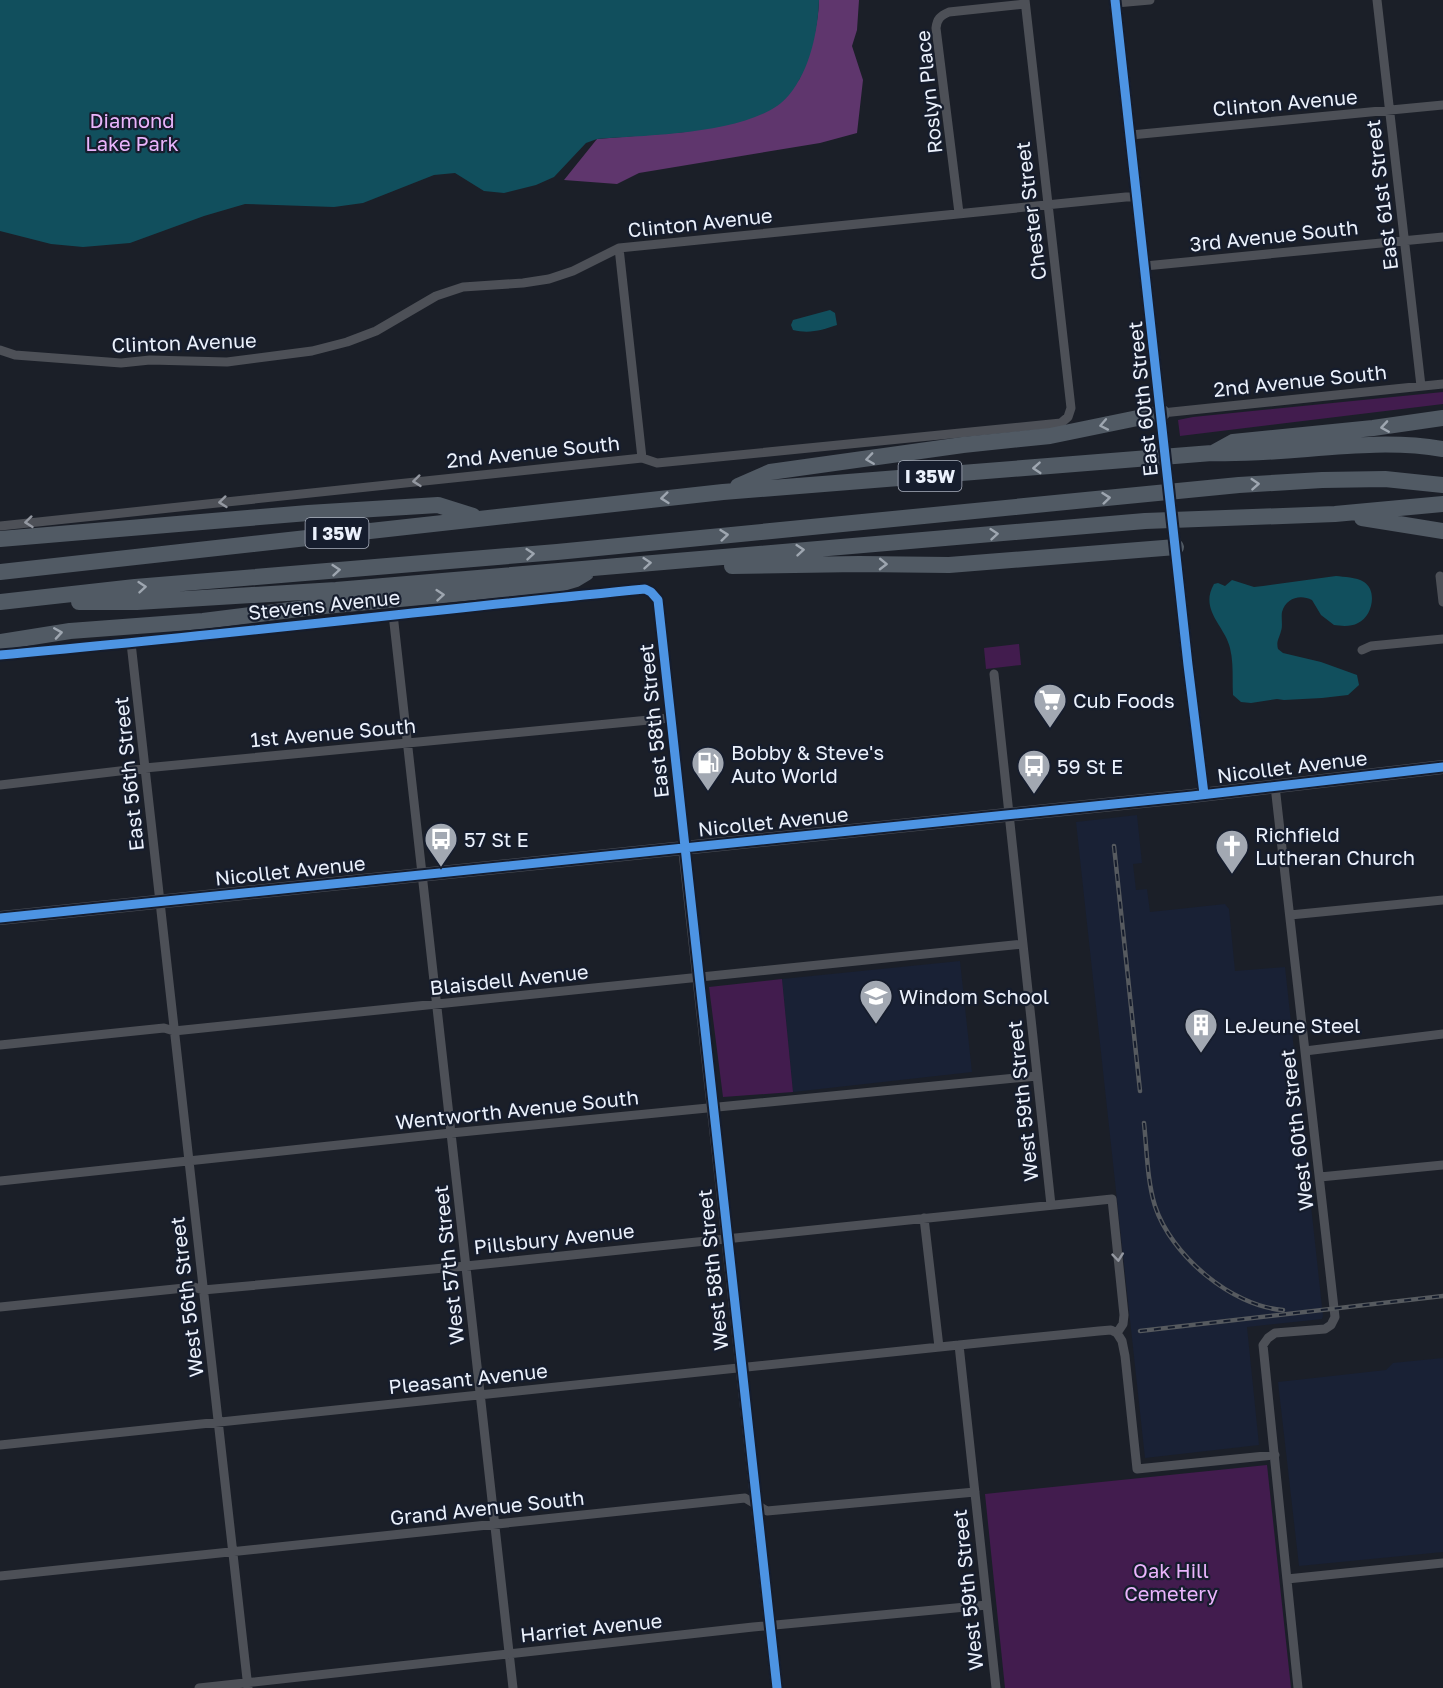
<svg xmlns="http://www.w3.org/2000/svg" width="1443" height="1688" viewBox="0 0 1443 1688" font-family="'Golos Text',sans-serif">
<style>
.built{fill:#192135}
.green{fill:#421c4e}
.forest{fill:#5f366d}
.water{fill:#114f5d}
.lines{fill:none;stroke-linecap:round;stroke-linejoin:round}
.minor{stroke:#4d5057;stroke-width:9}
.tertiary{stroke:#4d5057;stroke-width:12}
.secondary{stroke:#4d5057;stroke-width:14}
.motorway{stroke:#515a64;stroke-width:16}
.rail-casing{stroke:#565a5f;stroke-width:4.5}
.rail{stroke:#161d2d;stroke-width:2;stroke-dasharray:7;stroke-linecap:butt}
.cycleway-casing{stroke:#161d2d;stroke-width:13}
.cycleway{stroke:#4d94e3;stroke-width:9}
.oneway{stroke:#9ea6b0}
.oneway2{stroke:#9498a1}
.labels{text-anchor:middle;dominant-baseline:central;stroke-width:4.5;stroke-linejoin:round;paint-order:stroke}
.shield{fill:#161d2d;stroke:#abb1be;stroke-width:1.5}
.shield-label{font-size:18px;font-weight:bold;fill:#ebf1fc}
.street-label{font-size:20px;fill:#ebf1fc;stroke:#161d2d}
.park-label{font-size:20px;fill:#eab4fc;stroke:#161d2d}
.poi-label{font-size:20px;fill:#ebf1fc;stroke:#161d2d;text-anchor:start}
</style>
<rect width="100%" height="100%" fill="#1b1f28"/>
<path class="built" d="M1137,815L1142,863L1133,864L1136,890L1147,889L1150,912L1225,904L1229,909L1235,971L1285,967L1323,1316L1322,1319L1247,1327L1259,1445L1145,1458L1076,822Z
M960,961L972,1072L793,1092L782,979Z
M1443,1358V1552L1299,1566L1278,1382L1386,1370L1393,1363Z"/>
<path class="green" d="M1443,392V404L1180,436L1178,420L1193,417Z
M1019,644L1021,665L986,669L984,648Z
M782,979L793,1092L723,1097L709,987Z
M1267,1465L1291,1688H1005L985,1494Z"/>
<path class="forest" d="M819,0H859L857,30L852,46L863,80L857,133L820,143L639,173L617,184L564,180L597,139L685,132L799,80C810,54 818,29 819,0Z"/>
<path class="water" d="M0,0H819C818,31 810,70 789,95C757,135 645,135 597,139L586,143L554,177L536,185L504,193L484,191L455,173L434,175L363,203L334,207L245,204L204,216L130,243L83,247L51,244L0,231Z
M830,310L835,313L837,325C822,330 810,334 793,330L791,325L793,320Z
M1336,576C1344,577 1356,577 1364,582C1378,591 1372,617 1358,623C1351,627 1341,626 1334,625L1321,615L1312,600C1300,594 1286,598 1282,612C1281,618 1283,626 1281,631C1279,639 1276,641 1278,649L1283,653L1321,662L1357,675L1359,685L1348,695L1322,698L1284,700L1277,699L1251,703L1241,702L1233,695C1232,680 1234,664 1230,648C1225,626 1199,610 1214,584L1218,583L1225,586L1232,580L1254,587L1263,586Z"/>
<g class="lines">
<path class="minor" d="M1377,0L1421,386
M1116,3L1150,0
M1131,135L1443,105
M959,213L936,28C937,19 940,16 949,12L1025,4
M619,248L642,458
M1145,266L1443,237
M0,350L15,355L121,363L150,360L227,362L312,351L347,342L376,331L436,296L463,287L523,283L549,279L573,271L619,248L1126,197H1138
M1162,413L1443,384
M0,526L642,458L657,463L1061,423L1068,417L1071,408L1025,0
M1440,576L1443,602
M393,614L513,1688
M131,643L248,1688
M1362,650L1371,646L1443,639
M0,655C215,636 430,610 645,589L651,592L658,600L684,848
M994,674L1051,1205
M0,785L145,768L670,718
M1275,786L1335,1317L1331,1325L1325,1329L1275,1333L1268,1338L1263,1345L1298,1688
M1290,915L1443,900
M0,1045L164,1028L174,1031L1023,944
M1305,1051L1443,1034
M1320,1177L1443,1165
M0,1181L451,1133L1037,1076
M924,1218L939,1347
M0,1307L194,1287L203,1290L466,1266L1112,1199L1124,1315L1123,1324L1117,1333
M1117,1333L1122,1341L1125,1356L1137,1469L1275,1455
M959,1345L996,1688
M0,1445L959,1345L1099,1331L1111,1330L1117,1333
M0,1576L745,1498L767,1511L975,1492
M1287,1579L1443,1563
M199,1688L753,1627L987,1605"/>
<path class="tertiary" d="M1115,0L1188,665L1204,794
M684,848L777,1688"/>
<path class="secondary" d="M0,918L1192,796L1443,767"/>
<path class="motorway" d="M1213,453L1233,442L1373,428L1443,418
M738,486L770,472L963,445L1050,436L1162,413
M1362,518L1443,531
M0,539L308,513L438,505L473,516
M732,566L859,564L949,565L1176,547
M0,572L723,492L1212,453C1289,456 1367,436 1443,449
M0,602L135,587L557,552L1239,485L1322,480L1385,479L1443,485
M79,602H137L336,590L1145,521L1335,514L1443,504
M0,642L70,631L203,621L314,607L559,584L576,579L586,573"/>
<g class="rail-casing">
<path id="rail" d="M1114,846L1140,1091
M1144,1123C1147,1151 1147,1180 1155,1206C1171,1255 1231,1306 1283,1310
M1140,1331L1443,1296"/>
</g>
<use href="#rail" class="rail"/>
<g class="cycleway-casing">
<path id="cycleway" d="M1115,0L1188,665L1204,794
M0,655C215,636 430,610 645,589L651,592L658,600L777,1688
M0,918L1192,796L1443,767"/>
</g>
<use href="#cycleway" class="cycleway"/>
</g>
<defs><path id="oneway-chevron" d="M-2-3.5L2.5 0L-2 3.5" fill="none" stroke-width="1.6" stroke-linecap="round" stroke-linejoin="round" transform="scale(1.5)"/></defs>
<g class="oneway">
<use href="#oneway-chevron" transform="translate(1104 425) rotate(169)"/>
<use href="#oneway-chevron" transform="translate(1385 427) rotate(171)"/>
<use href="#oneway-chevron" transform="translate(870 459) rotate(172)"/>
<use href="#oneway-chevron" transform="translate(1037 468) rotate(176)"/>
<use href="#oneway-chevron" transform="translate(1255 484) rotate(-4)"/>
<use href="#oneway-chevron" transform="translate(665 498) rotate(174)"/>
<use href="#oneway-chevron" transform="translate(1106 498) rotate(-6)"/>
<use href="#oneway-chevron" transform="translate(994 534) rotate(-5)"/>
<use href="#oneway-chevron" transform="translate(724 535) rotate(-6)"/>
<use href="#oneway-chevron" transform="translate(800 550) rotate(-5)"/>
<use href="#oneway-chevron" transform="translate(530 554) rotate(-5)"/>
<use href="#oneway-chevron" transform="translate(647 563) rotate(-5)"/>
<use href="#oneway-chevron" transform="translate(883 564) rotate(1)"/>
<use href="#oneway-chevron" transform="translate(336 570) rotate(-5)"/>
<use href="#oneway-chevron" transform="translate(142 587) rotate(-5)"/>
<use href="#oneway-chevron" transform="translate(440 595) rotate(-5)"/>
<use href="#oneway-chevron" transform="translate(58 633) rotate(-9)"/>
</g>
<g class="oneway2">
<use href="#oneway-chevron" transform="translate(417 481) rotate(174)"/>
<use href="#oneway-chevron" transform="translate(223 502) rotate(174)"/>
<use href="#oneway-chevron" transform="translate(29 522) rotate(174)"/>
<use href="#oneway-chevron" transform="translate(1118 1257) rotate(84)"/>
</g>
<defs>
<g id="supermarket-pin" transform="scale(1.725)"><path d="M0 17L-7.5 6A9.5 9.5 0 1 1 7.5 6Z" fill="#a2a8b2" stroke="#161d2d"/><path d="M-6-5.5h2.5l.6 2H6L4.5 2H-2.5L-4.4-4H-6ZM-1.5 3.2a1.3 1.3 0 1 0 .1 0ZM3 3.2a1.3 1.3 0 1 0 .1 0Z" fill="#fff"/></g>
<g id="fuel-pin" transform="scale(1.725)"><path d="M0 17L-7.5 6A9.5 9.5 0 1 1 7.5 6Z" fill="#a2a8b2" stroke="#161d2d"/><path d="M-5.5-6h7V0h2V4h1.3V-2.5L3-4.5l.8-.8L6-3V5H2.5V1h-1V6h-7ZM-4.2-4.7v3.2H.2V-4.7Z" fill="#fff"/></g>
<g id="bus-pin" transform="scale(1.725)"><path d="M0 17L-7.5 6A9.5 9.5 0 1 1 7.5 6Z" fill="#a2a8b2" stroke="#161d2d"/><path d="M-5-6H5V4H4V6H2V4H-2V6H-4V4H-5ZM-3.5-4V0h7V-4ZM-3.5 1.2v1.5H-2V1.2ZM2 1.2v1.5H3.5V1.2Z" fill="#fff"/></g>
<g id="church-pin" transform="scale(1.725)"><path d="M0 17L-7.5 6A9.5 9.5 0 1 1 7.5 6Z" fill="#a2a8b2" stroke="#161d2d"/><path d="M-1.2-6h2.4v3.5h3.3v2.4h-3.3V6h-2.4V-.1h-3.3v-2.4h3.3Z" fill="#fff"/></g>
<g id="school-pin" transform="scale(1.725)"><path d="M0 17L-7.5 6A9.5 9.5 0 1 1 7.5 6Z" fill="#a2a8b2" stroke="#161d2d"/><path d="M0-5L7-2L0 1L-7-2ZM-4 1L0 2.5L4 1V4Q0 6-4 4Z" fill="#fff"/></g>
<g id="building-pin" transform="scale(1.725)"><path d="M0 17L-7.5 6A9.5 9.5 0 1 1 7.5 6Z" fill="#a2a8b2" stroke="#161d2d"/><path d="M-4-6H4V6H1V3H-1V6H-4ZM-2.5-4.3h1.7v1.8h-1.7ZM.8-4.3h1.7v1.8H.8ZM-2.5-1h1.7V.8h-1.7ZM.8-1h1.7V.8H.8Z" fill="#fff"/></g>
</defs>
<g fill-rule="evenodd">
<use href="#supermarket-pin" x="1050" y="700"/>
<use href="#fuel-pin" x="708" y="763"/>
<use href="#bus-pin" x="1034" y="766"/>
<use href="#bus-pin" x="441" y="839"/>
<use href="#church-pin" x="1232" y="846"/>
<use href="#school-pin" x="876" y="996"/>
<use href="#building-pin" x="1201" y="1025"/>
</g>
<g class="labels">
<g class="shield">
<rect x="898.5" y="461" width="63" height="30" rx="4.5"/>
<rect x="305.5" y="518" width="63" height="30" rx="4.5"/>
</g>
<g class="shield-label">
<text x="930" y="476">I 35W</text>
<text x="337" y="533">I 35W</text>
</g>
<g class="street-label">
<text transform="translate(928 92) rotate(-96)">Roslyn Place</text>
<text transform="translate(1285 102) rotate(-5)">Clinton Avenue</text>
<text transform="translate(1381 195) rotate(-97)">East 61st Street</text>
<text transform="translate(1030 211) rotate(-97)">Chester Street</text>
<text transform="translate(700 222) rotate(-6)">Clinton Avenue</text>
<text transform="translate(1274 235) rotate(-6)">3rd Avenue South</text>
<text transform="translate(184 342) rotate(-2)">Clinton Avenue</text>
<text transform="translate(1300 380) rotate(-6)">2nd Avenue South</text>
<text transform="translate(1142 399) rotate(-96)">East 60th Street</text>
<text transform="translate(533 451) rotate(-6)">2nd Avenue South</text>
<text transform="translate(324 604) rotate(-6)">Stevens Avenue</text>
<text transform="translate(653 721) rotate(-96)">East 58th Street</text>
<text transform="translate(333 732) rotate(-5)">1st Avenue South</text>
<text transform="translate(1292 766) rotate(-7)">Nicollet Avenue</text>
<text transform="translate(128 774) rotate(-96)">East 56th Street</text>
<text transform="translate(773 821) rotate(-6)">Nicollet Avenue</text>
<text transform="translate(290 870) rotate(-6)">Nicollet Avenue</text>
<text transform="translate(509 979) rotate(-6)">Blaisdell Avenue</text>
<text transform="translate(1022 1101) rotate(-96)">West 59th Street</text>
<text transform="translate(517 1109) rotate(-6)">Wentworth Avenue South</text>
<text transform="translate(1296 1130) rotate(-97)">West 60th Street</text>
<text transform="translate(554 1238) rotate(-6)">Pillsbury Avenue</text>
<text transform="translate(448 1265) rotate(-96)">West 57th Street</text>
<text transform="translate(712 1270) rotate(-96)">West 58th Street</text>
<text transform="translate(186 1297) rotate(-97)">West 56th Street</text>
<text transform="translate(468 1378) rotate(-6)">Pleasant Avenue</text>
<text transform="translate(487 1507) rotate(-6)">Grand Avenue South</text>
<text transform="translate(967 1590) rotate(-96)">West 59th Street</text>
<text transform="translate(591 1627) rotate(-6)">Harriet Avenue</text>
</g>
<g class="park-label">
<text x="132" y="120">Diamond<tspan x="132" dy="23">Lake Park</tspan></text>
<text x="1171" y="1570">Oak Hill<tspan x="1171" dy="23">Cemetery</tspan></text>
</g>
<g class="poi-label">
<text x="1073" y="700">Cub Foods</text>
<text x="731" y="752">Bobby &amp; Steve's<tspan x="731" dy="23">Auto World</tspan></text>
<text x="1057" y="766">59 St E</text>
<text x="1255" y="834">Richfield<tspan x="1255" dy="23">Lutheran Church</tspan></text>
<text x="464" y="839">57 St E</text>
<text x="899" y="996">Windom School</text>
<text x="1224" y="1025">LeJeune Steel</text>
</g>
</g>
</svg>
